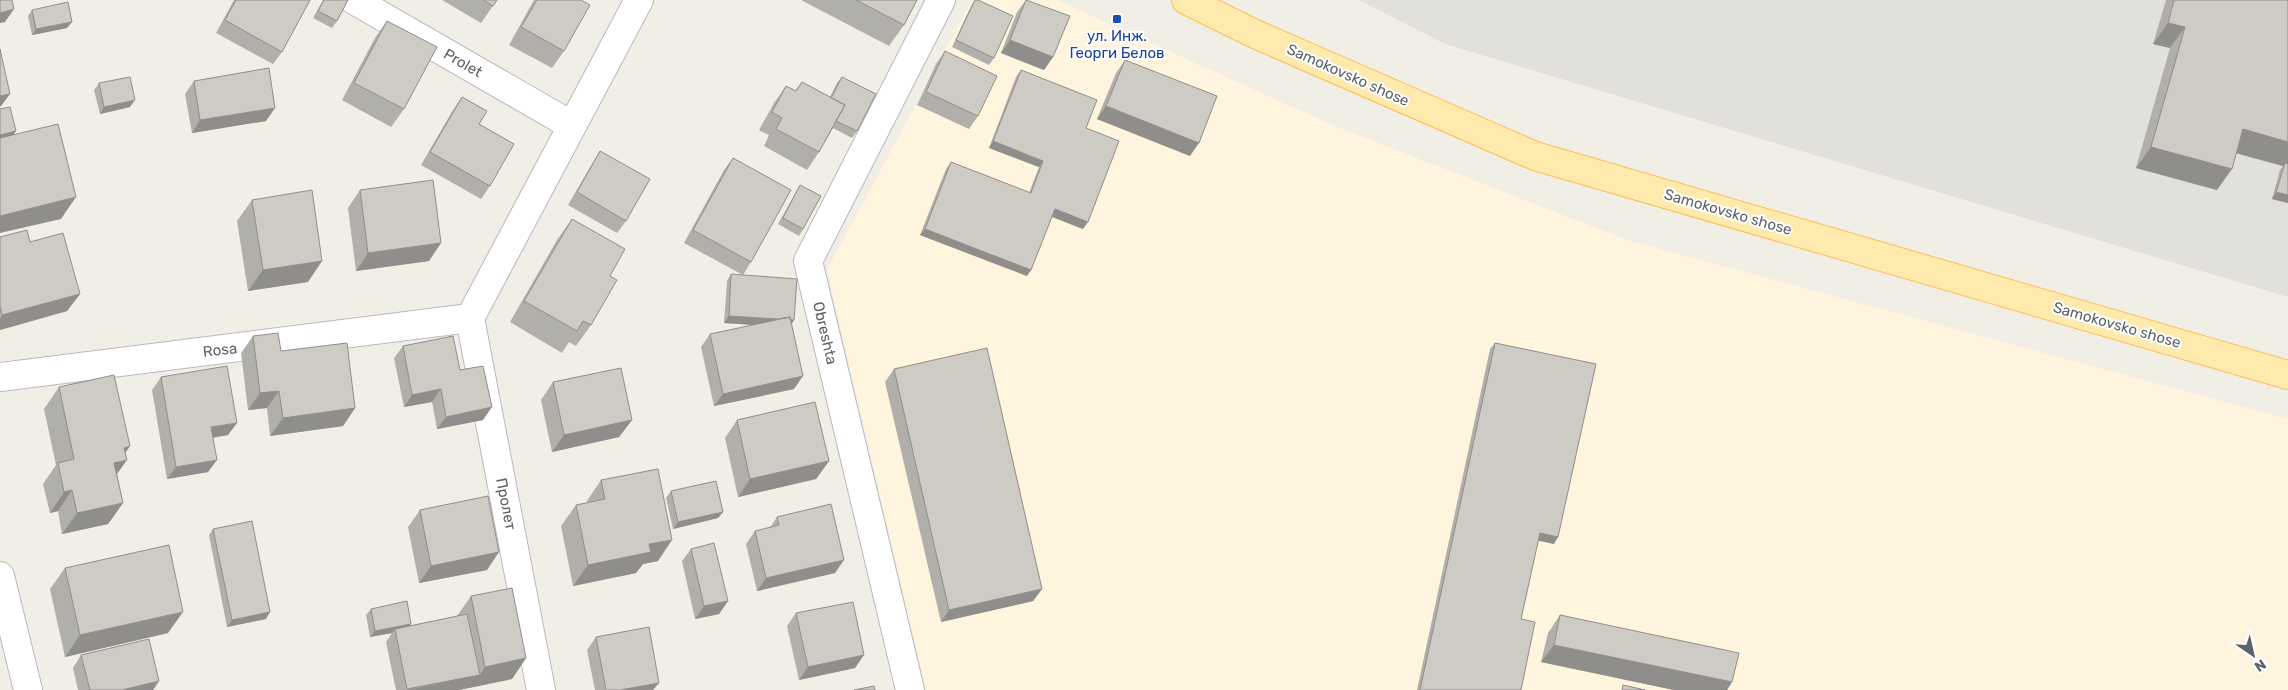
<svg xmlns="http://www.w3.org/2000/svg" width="2288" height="690" viewBox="0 0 2288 690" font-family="Rubik,sans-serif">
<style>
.commercial{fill:#fff4dd}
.industrial{fill:#e2e0da}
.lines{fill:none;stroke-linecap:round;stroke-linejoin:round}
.minor-casing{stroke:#b6babe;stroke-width:30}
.major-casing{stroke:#febd52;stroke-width:30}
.minor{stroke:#fff;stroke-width:28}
.major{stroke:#ffeaad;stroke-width:28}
.wall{fill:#b1afa9}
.shaded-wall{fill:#908e8a}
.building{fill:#cecbc5;stroke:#908e8a}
.transit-dot{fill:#1a4fb4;stroke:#fff;stroke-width:2}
.labels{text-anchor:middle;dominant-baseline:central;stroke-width:4;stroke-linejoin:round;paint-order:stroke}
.transit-label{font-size:15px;fill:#164399;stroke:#fff}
.street-label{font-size:15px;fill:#5d6368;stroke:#fff}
</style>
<rect width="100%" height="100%" fill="#f1eee6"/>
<path class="commercial" d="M972,0H1057L1330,124L1627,240L2288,419V690H926L827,270Z"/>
<path class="industrial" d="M1359,0H2288V297L1445,44Z"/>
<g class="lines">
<g class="minor-casing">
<path id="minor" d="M354,0L571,125
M0,377L470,318
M0,576L28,690
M541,690L470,318L639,0
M910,690L808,261L941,0"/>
</g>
<g class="major-casing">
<path id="major" d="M1186,0L1255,34L1535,156L2288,375"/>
</g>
<use href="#minor" class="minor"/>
<use href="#major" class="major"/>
</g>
<path class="wall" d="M234,0H310L282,52L273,64L216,33Z
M323,0H348L337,21L332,28L313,18Z
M442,0H497L481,23Z
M534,0H581L564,51L552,68L509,45Z
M801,0H917L904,25L889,46Z
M975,0L994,58L989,65L952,47L971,6Z
M1026,0L1053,57L1044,70L1001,53L1017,12Z
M2166,0H2288V203L2272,199L2280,170L2283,166L2236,153L2217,190L2136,168L2170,48L2153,44Z
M32,10L67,28L32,35L28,16Z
M387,21L404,109L391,127L342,100L375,38Z
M945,51L978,116L969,129L917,105L936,64Z
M1125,60L1190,156L1097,119L1116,73Z
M1021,70L1086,128L1083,229L1052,217L1027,276L920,235L946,169L951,162L1029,193L1039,167L989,148L1016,77Z
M842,77L857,131L852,138L833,128L819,152L807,170L764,146L769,135L759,130L774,103L786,86L795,91L802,82L830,97L837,83Z
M194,81L266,121L192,133L185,94Z
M99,83L130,107L100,114L94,90Z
M462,97L479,124L490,186L481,199L421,165L453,110Z
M600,151L626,221L617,233L568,205L592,164Z
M733,158L751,262L743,275L684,243L724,170Z
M800,185L803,229L799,236L778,224L796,192Z
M360,190L429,261L356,271L348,208Z
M252,200L308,282L248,291L237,221Z
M572,219L610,276L591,325L576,346L569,342L562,353L510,322L557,240Z
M0,237L30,242L80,294L67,311L0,330Z
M731,274L791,324L794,389L714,406L701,347L710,334L753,325L724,323L727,281Z
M253,336L355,408L343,426L270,436L267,408L248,410L241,353Z
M1495,343L1554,544L1538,540L1521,619V690H1417L1490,349Z
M403,346L460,370L483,420L437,429L432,402L404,407L394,358Z
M894,369L1042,589L1033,601L941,622L885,382Z
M161,377L228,435L213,438L208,472L167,479L152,390Z
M553,382L632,420L619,437L552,452L541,400Z
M59,387L130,446L125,453L117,474L123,503L108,524L62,534L58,511L50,513L43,484L56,465L44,409Z
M737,420L829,461L816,479L738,497L725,438Z
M601,480L658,561L643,564L636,573L573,586L561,526L576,505L587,503V501Z
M671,491L723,512L718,518L673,529L666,498Z
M420,510L487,570L419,583L408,527Z
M777,517L835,573L757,591L746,544L755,531L770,528Z
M213,529L266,619L227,627L209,535Z
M691,549L728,601L719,614L695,619L682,561Z
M65,568L168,633L65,657L50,589Z
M471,596L526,658L512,679L459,690H396L386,642L392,633L370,637L366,615L371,609L411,624L410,626L457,616Z
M796,613L855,668L799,680L787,626Z
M1560,615L1732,682L1727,690H1674L1541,662L1548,633Z
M596,637L653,690H595L587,650Z
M81,655L159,681L153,690H78L73,668Z"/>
<path class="shaded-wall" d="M14,9L5,22L0,23V13Z
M72,22L67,28L32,35L36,29Z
M2168,23L2185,27L2170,48L2153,44Z
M1010,40L1053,57L1044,70L1001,53Z
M10,94L1,106L0,107V96Z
M135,100L130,107L100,114L104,107Z
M1106,106L1199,143L1190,156L1097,119Z
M275,108L266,121L192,133L200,120Z
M2243,129L2288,142V167L2285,163L2283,166L2228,151Z
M16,131L11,138L0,140V135Z
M993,141L1043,161L1039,167L989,148Z
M2151,147L2232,169L2217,190L2136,168Z
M2276,192L2288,195V203L2272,199Z
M76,197L61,219L0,233V216Z
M1055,209L1088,222L1083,229L1050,216Z
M925,229L1031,270L1027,276L920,235Z
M441,243L429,261L356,271L368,253Z
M322,261L308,282L248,291L263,270Z
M80,294L67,311L0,330V319L2,315Z
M729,316L794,320L790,327L724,323Z
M803,376L794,389L714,406L723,394Z
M441,389L432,402L404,407L412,395Z
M279,391L267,408L248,410L260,393Z
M492,407L483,420L437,429L446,417Z
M355,408L343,426L270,436L283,418Z
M632,420L619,437L552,452L564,435Z
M237,423L228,435L202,439L211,427Z
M130,446L119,462L127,460L112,481L99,484L124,448Z
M217,460L208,472L167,479L176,467Z
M829,461L816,479L738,497L750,479Z
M72,490L58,511L50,513L64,492Z
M123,503L108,524L62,534L77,513Z
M723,512L718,518L673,529L678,522Z
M1540,533L1558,537L1554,544L1535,540Z
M672,540L658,561L643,564L636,573L573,586L588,565L649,544Z
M499,552L487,570L419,583L431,566Z
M844,560L835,573L757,591L766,578Z
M1042,589L1033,601L941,622L949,610Z
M728,601L719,614L695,619L704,606Z
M183,612L168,633L65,657L80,635Z
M270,612L266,619L227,627L232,620Z
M411,624L407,630L395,629L392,633L370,637L375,631Z
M1554,645L1732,682L1727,690H1674L1541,662Z
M864,655L855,668L799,680L808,667Z
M526,658L512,679L459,690H407L480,675L485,667Z
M159,681L153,690H122Z
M659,683L653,690H620Z"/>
<path class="building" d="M0,0H12L14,9L0,13Z
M236,0H310L282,52L225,20Z
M324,0H348L337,21L318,11Z
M483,0H497L493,6Z
M537,0H581L590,5L564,51L521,27Z
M856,0H917L904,25Z
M975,0H978L1013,16L994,58L956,40Z
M1026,0L1070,16L1053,57L1010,40Z
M2174,0H2288V142L2243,129L2232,169L2151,147L2185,27L2168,23Z
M68,2L72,22L36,29L32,10Z
M387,21L437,47L404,109L354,83Z
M0,49L10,94L0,96Z
M945,51L997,76L978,116L926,92Z
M1125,60L1217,96L1199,143L1106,106Z
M269,68L275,108L200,120L194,81Z
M1021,70L1097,100L1086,128L1119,141L1088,222L1055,209L1031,270L925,229L951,162L1031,193L1043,161L993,141Z
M130,77L135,100L104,107L99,83Z
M842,77L876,94L857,131L836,121L845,105L831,98Z
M802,82L845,105L819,152L776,129L782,118L772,112L786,86L796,91Z
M462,97L487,111L479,124L514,144L490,186L430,152Z
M10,107L16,131L0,135V109Z
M58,124L76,197L0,216V138Z
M600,151L650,179L626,221L577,192Z
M733,158L791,190L751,262L693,230Z
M2285,163L2288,164V195L2276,192Z
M433,180L441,243L368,253L360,190Z
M800,185L821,196L803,229L783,218Z
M312,190L322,261L263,270L252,200Z
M572,219L625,249L610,276L617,280L591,325L583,321L577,331L524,301Z
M27,230L30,242L63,233L80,294L2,315L0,306V237Z
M731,274L797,279L794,320H790V317L778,319L729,316Z
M790,317L803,376L723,394L710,334Z
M278,333L281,351L347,343L355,408L283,418L279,391L260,393L253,336Z
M453,336L460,370L483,366L492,407L446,417L441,389L412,395L403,346Z
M1495,343L1596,364L1558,537L1540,533L1521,619L1535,622L1521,690H1420Z
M987,348L1042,589L949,610L894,369Z
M227,366L237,423L211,427L217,460L176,467L161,377Z
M621,368L632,420L564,435L553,382Z
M114,375L130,446L124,448L127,460L114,463L123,503L77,513L72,490L64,492L58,463L74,459L59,387Z
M815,402L829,461L750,479L737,420Z
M658,469L672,540L649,544L651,552L588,565L576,505L605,499L601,480Z
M716,481L723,512L678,522L671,491Z
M488,496L499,552L431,566L420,510Z
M831,504L844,560L766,578L755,531L779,525L777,517Z
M252,521L270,612L232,620L213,529Z
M714,543L728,601L704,606L691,549Z
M169,545L183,612L80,635L65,568Z
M512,588L526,658L485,667L471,596Z
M407,601L411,624L375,631L371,609Z
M853,602L864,655L808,667L796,613Z
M467,614L480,675L407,689L395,629Z
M1560,615L1739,653L1732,682L1554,645Z
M649,627L659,683L620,690H606L596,637Z
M149,639L159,681L122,690H90L81,655Z
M1623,685L1645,690H1622Z
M874,686L875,690H854Z"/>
<rect class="transit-dot" x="1112" y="14" width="10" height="10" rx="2.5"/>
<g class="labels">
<g class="transit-label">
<text x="1117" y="36">ул. Инж.<tspan x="1117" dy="17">Георги Белов</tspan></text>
</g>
<g class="street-label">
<text transform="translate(463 63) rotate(30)">Prolet</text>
<text transform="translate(1348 75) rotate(24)">Samokovsko shose</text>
<text transform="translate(1728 212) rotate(16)">Samokovsko shose</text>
<text transform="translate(2117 325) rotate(16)">Samokovsko shose</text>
<text transform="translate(825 333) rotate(77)">Obreshta</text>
<text transform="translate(220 350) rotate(-7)">Rosa</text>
<text transform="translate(506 504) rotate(79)">Пролет</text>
</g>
</g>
<g transform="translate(2253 655) rotate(146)" stroke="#ffffff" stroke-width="4" paint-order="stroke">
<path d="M0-4L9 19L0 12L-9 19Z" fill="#5d6368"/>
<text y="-8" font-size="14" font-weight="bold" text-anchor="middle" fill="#5d6368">N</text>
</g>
</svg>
